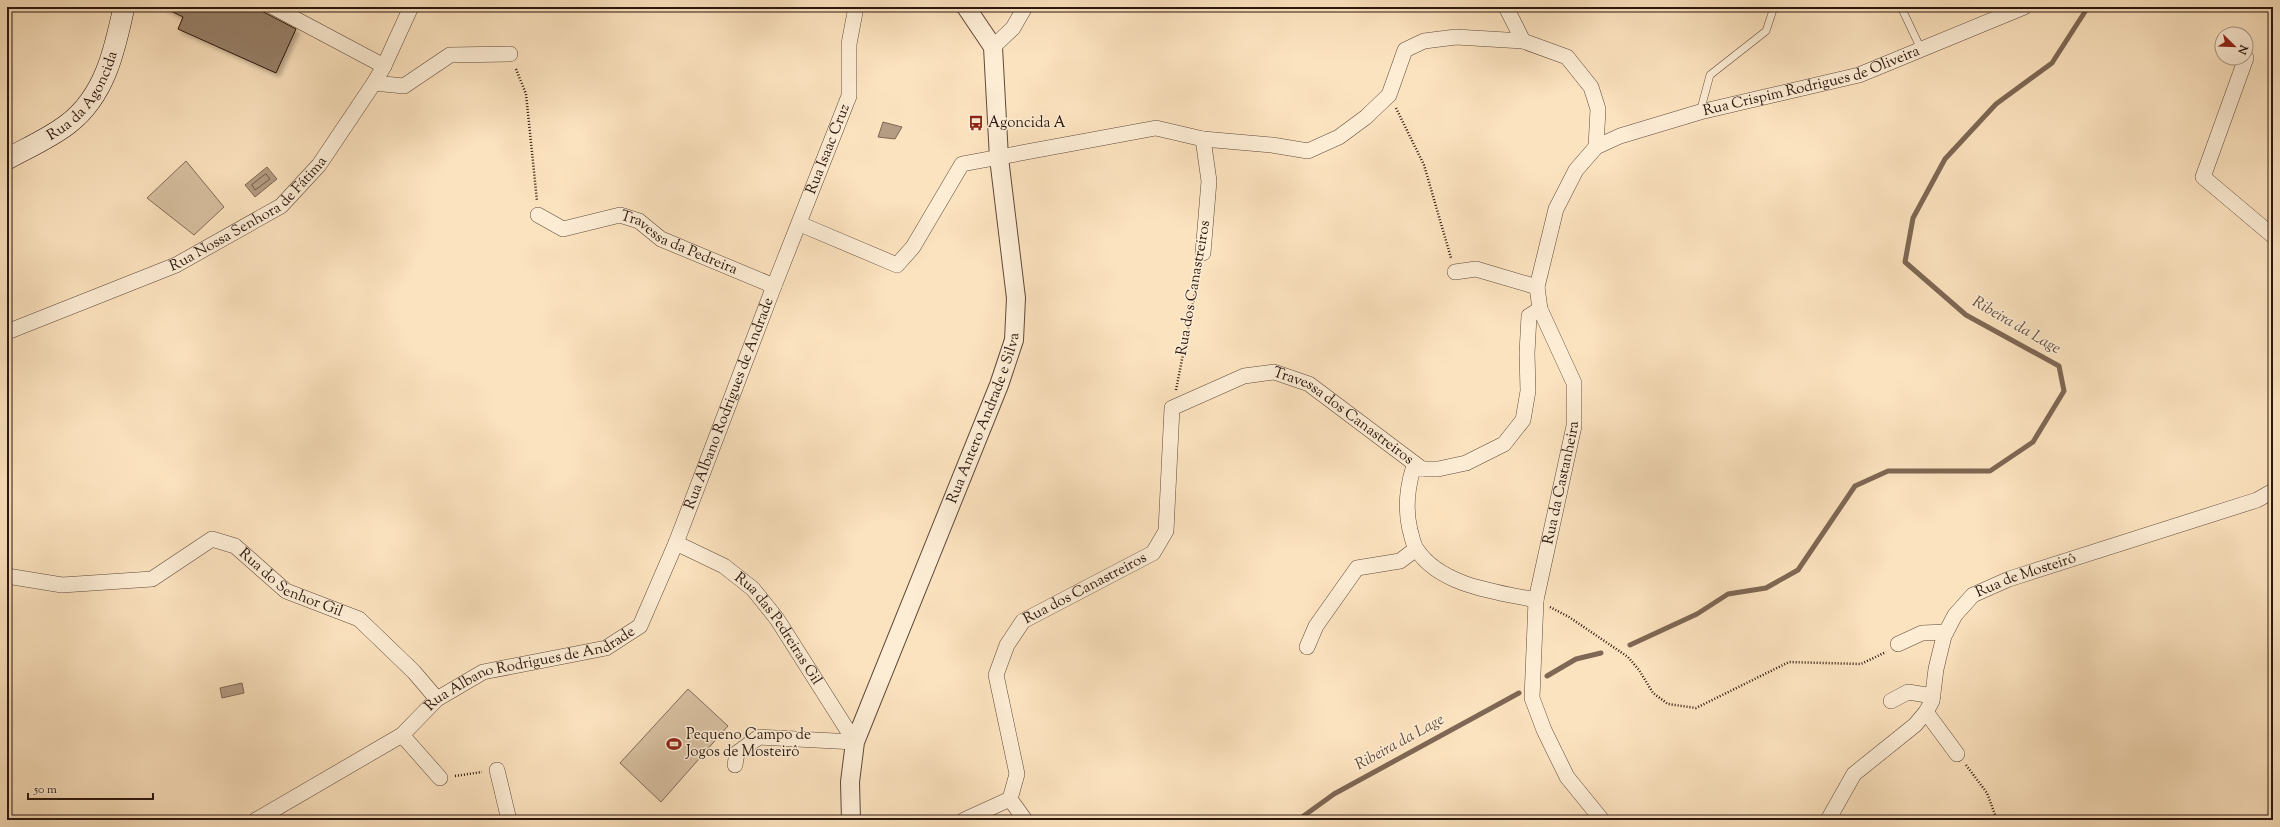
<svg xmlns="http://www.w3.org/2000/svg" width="2280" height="827" viewBox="0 0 2280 827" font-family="'Sorts Mill Goudy',serif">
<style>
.green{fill:#d8c0a1;stroke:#826b58}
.water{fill:#b59d83;stroke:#7e6754}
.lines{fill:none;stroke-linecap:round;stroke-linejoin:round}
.shore{stroke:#705a48;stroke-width:1}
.stream{stroke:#7e6754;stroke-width:5}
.building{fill:#98816a;stroke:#2b160e;filter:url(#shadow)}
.service-casing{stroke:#5f493a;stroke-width:8}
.minor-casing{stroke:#5f493a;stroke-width:16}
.tertiary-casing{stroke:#5f493a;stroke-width:20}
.secondary-casing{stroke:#2b160e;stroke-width:22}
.path{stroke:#2b160e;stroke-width:2.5;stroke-dasharray:1 2;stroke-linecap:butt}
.service{stroke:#fdedd5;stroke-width:7}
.minor{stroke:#fdedd5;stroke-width:15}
.tertiary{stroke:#fdedd5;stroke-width:18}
.secondary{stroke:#fdedd5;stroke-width:21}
.labels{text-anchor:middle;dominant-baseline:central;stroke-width:3;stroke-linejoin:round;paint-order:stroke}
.street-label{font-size:15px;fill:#2b160e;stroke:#fdedd5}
.poi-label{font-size:15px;fill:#2b160e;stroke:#fdedd5;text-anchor:start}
.water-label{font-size:16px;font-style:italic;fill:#624c3d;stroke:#fdedd5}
</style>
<defs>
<filter id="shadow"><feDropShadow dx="3.5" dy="3.5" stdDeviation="2" flood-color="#0004"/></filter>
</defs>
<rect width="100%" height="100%" fill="#fce3bf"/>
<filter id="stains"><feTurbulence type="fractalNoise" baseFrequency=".005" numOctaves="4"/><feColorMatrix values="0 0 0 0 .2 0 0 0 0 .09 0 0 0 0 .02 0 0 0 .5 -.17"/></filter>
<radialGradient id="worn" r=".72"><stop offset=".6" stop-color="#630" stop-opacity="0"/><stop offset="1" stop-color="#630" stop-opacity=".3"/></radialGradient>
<path class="green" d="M186,161L224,207L194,235L147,198Z
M688,689L728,726L661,802L620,763Z"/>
<path class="water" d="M883,122L902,127L895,139L878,137Z
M267,167L277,179L255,197L245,185Z
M242,683L244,693L222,698L220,688Z"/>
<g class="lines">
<path class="shore" d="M266,174L270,179L255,190L252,185Z"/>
<path class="stream" d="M1630,645L1697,614L1728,594L1766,588L1798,570L1855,486L1888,471H1990L2033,442L2064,391L2059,366L1966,315L1905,262L1913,218L1945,159L1996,104L2052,63L2088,7
M1547,676L1576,659L1601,653
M1298,820L1334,794L1519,693"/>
</g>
<path class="building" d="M163,7H226L237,12L239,7H254L296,29L276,73L178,29L183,17Z"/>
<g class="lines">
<g class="service-casing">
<path id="service" d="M1901,7L1921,49
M1700,112L1710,75L1766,31L1774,7"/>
</g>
<g class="minor-casing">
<g id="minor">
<path d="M273,7L384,66"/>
<path d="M1506,7L1523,41L1567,57L1591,87L1598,109L1596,147"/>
<path d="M993,47L1013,28L1025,7"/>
<path d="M2246,58L2203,177L2273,236"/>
<path d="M374,83L404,86L450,55L510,54"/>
<path id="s1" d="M538,215L563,229L620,215L639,221L661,239L774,286"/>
<path d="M800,224L897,265L913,247L962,164L1156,128L1203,139L1272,145L1308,151L1339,137L1366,117L1389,95L1405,50L1424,41L1456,37L1523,41"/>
<path d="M1203,253L1209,181L1203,139"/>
<path d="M1455,272L1476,269L1537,287"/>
<path id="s2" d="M7,332L176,265L281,206L319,165L374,83L384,66L411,7"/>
<path id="s3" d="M676,543L724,566L753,589L777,619L855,742"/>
<path id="s4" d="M7,576L62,585L152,579L212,539L235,546L286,591L359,619L414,672L437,699"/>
<path d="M1536,600C1497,592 1441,586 1417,550C1413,545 1412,536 1410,530C1405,509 1407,489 1413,469H1438L1466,463L1504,444L1523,420L1528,391L1527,353L1529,316L1540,309"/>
<path d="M1898,644L1922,633L1946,632"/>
<path d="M1307,647L1316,626L1357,568L1400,561L1416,549"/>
<path d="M1891,701L1908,692L1933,696"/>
<path d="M1926,712L1957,754"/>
<path d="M402,735L440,778"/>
<path d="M735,765L737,753L759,737L855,742"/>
<path d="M497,770L509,820"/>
<path id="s5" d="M1010,799L1017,774L996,675L1007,645L1023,621L1153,553L1166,531L1172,408L1244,376L1274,372L1309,384L1422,469"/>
<path d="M1010,799L1025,820"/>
<path id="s6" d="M256,820L402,735L437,699L483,672L606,648L640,626L676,543L774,286L849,96V44L856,7"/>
<path d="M964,820L1010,799"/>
<path id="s7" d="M1602,820L1567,777L1544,730L1532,698L1536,600L1574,426V383L1540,309L1537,287L1556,209L1576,170L1596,147L1620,136L1700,112L1859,75L2024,7"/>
<path id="s8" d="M1828,820L1854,774L1915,725L1926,712L1932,701L1936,669L1944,636L1955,615L1973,595L2009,579L2257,500L2273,491"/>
</g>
</g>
<g class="tertiary-casing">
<g id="tertiary">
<path id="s9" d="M851,820L850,782L855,742L999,385L1014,340L1016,298L999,158L993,47L966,7"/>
</g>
</g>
<g class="secondary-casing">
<g id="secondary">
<path id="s10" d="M7,159C27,148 50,138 68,124C105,96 115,49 124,7"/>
</g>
</g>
<path class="path" d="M516,69L526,94L537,201
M1396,108L1424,165L1451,258
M1176,390L1200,267
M1550,607L1569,617L1628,657L1639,670L1653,693L1668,704L1696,708L1789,662L1861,664L1886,652
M1966,765L1987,793L1997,820
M455,776L482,772"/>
<use href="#service" class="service"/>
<use href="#minor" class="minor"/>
<use href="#tertiary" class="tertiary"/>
<use href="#secondary" class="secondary"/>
</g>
<defs>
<g id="bus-bare" transform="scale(1.2)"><path d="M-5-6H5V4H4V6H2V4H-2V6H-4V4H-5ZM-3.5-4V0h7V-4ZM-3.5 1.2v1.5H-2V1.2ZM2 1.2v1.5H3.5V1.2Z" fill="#8f2418" stroke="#fdedd5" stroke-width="2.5" paint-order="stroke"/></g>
<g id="stadium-bare" transform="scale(1.2)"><path d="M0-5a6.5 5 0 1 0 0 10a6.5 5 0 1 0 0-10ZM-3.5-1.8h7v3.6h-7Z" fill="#8f2418" stroke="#fdedd5" stroke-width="2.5" paint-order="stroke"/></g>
</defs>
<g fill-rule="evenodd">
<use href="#bus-bare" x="976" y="123"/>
<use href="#stadium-bare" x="674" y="744"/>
</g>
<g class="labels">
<g class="street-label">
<text stroke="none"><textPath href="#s7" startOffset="945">Rua Crispim Rodrigues de Oliveira</textPath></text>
<text stroke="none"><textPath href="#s10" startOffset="102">Rua da Agoncida</textPath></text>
<text stroke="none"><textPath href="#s6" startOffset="951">Rua Isaac Cruz</textPath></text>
<text stroke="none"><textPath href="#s2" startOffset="271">Rua Nossa Senhora de Fátima</textPath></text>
<text stroke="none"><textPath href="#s1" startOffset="153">Travessa da Pedreira</textPath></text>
<text transform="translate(1194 288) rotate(-80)">Rua dos Canastreiros</text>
<text stroke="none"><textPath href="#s6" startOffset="678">Rua Albano Rodrigues de Andrade</textPath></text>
<text stroke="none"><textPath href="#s9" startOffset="427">Rua Antero Andrade e Silva</textPath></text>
<text stroke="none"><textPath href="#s5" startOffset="675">Travessa dos Canastreiros</textPath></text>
<text stroke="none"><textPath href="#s7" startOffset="360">Rua da Castanheira</textPath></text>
<text stroke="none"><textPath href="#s8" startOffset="334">Rua de Mosteirô</textPath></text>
<text stroke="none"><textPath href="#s4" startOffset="310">Rua do Senhor Gil</textPath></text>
<text stroke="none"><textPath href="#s5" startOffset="258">Rua dos Canastreiros</textPath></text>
<text stroke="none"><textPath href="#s3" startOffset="137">Rua das Pedreiras Gil</textPath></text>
<text stroke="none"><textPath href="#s6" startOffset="318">Rua Albano Rodrigues de Andrade</textPath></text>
</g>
<g class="poi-label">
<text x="988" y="123">Agoncida A</text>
<text x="686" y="735">Pequeno Campo de<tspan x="686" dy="17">Jogos de Mosteirô</tspan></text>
</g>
<g class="water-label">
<text transform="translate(2016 326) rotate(30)">Ribeira da Lage</text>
<text transform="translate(1400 743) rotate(-29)">Ribeira da Lage</text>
</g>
</g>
<rect width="2280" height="827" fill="none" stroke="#fce3bf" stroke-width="24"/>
<rect x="8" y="8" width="2264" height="811" fill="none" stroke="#2b160e" stroke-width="2"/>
<rect x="12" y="12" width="2256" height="803" fill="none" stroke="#2b160e"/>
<g transform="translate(2234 46) rotate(113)"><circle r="19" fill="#fdedd5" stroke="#a99785"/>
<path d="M0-3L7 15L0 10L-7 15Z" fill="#8f2418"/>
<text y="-6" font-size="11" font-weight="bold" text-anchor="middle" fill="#2b160e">N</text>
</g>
<path d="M28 793v6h125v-6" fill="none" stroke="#2b160e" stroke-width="2"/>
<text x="34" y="793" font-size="12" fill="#2b160e" stroke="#fdedd5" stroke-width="3" paint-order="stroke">50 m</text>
<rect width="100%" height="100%" filter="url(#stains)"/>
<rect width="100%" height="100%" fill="url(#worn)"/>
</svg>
